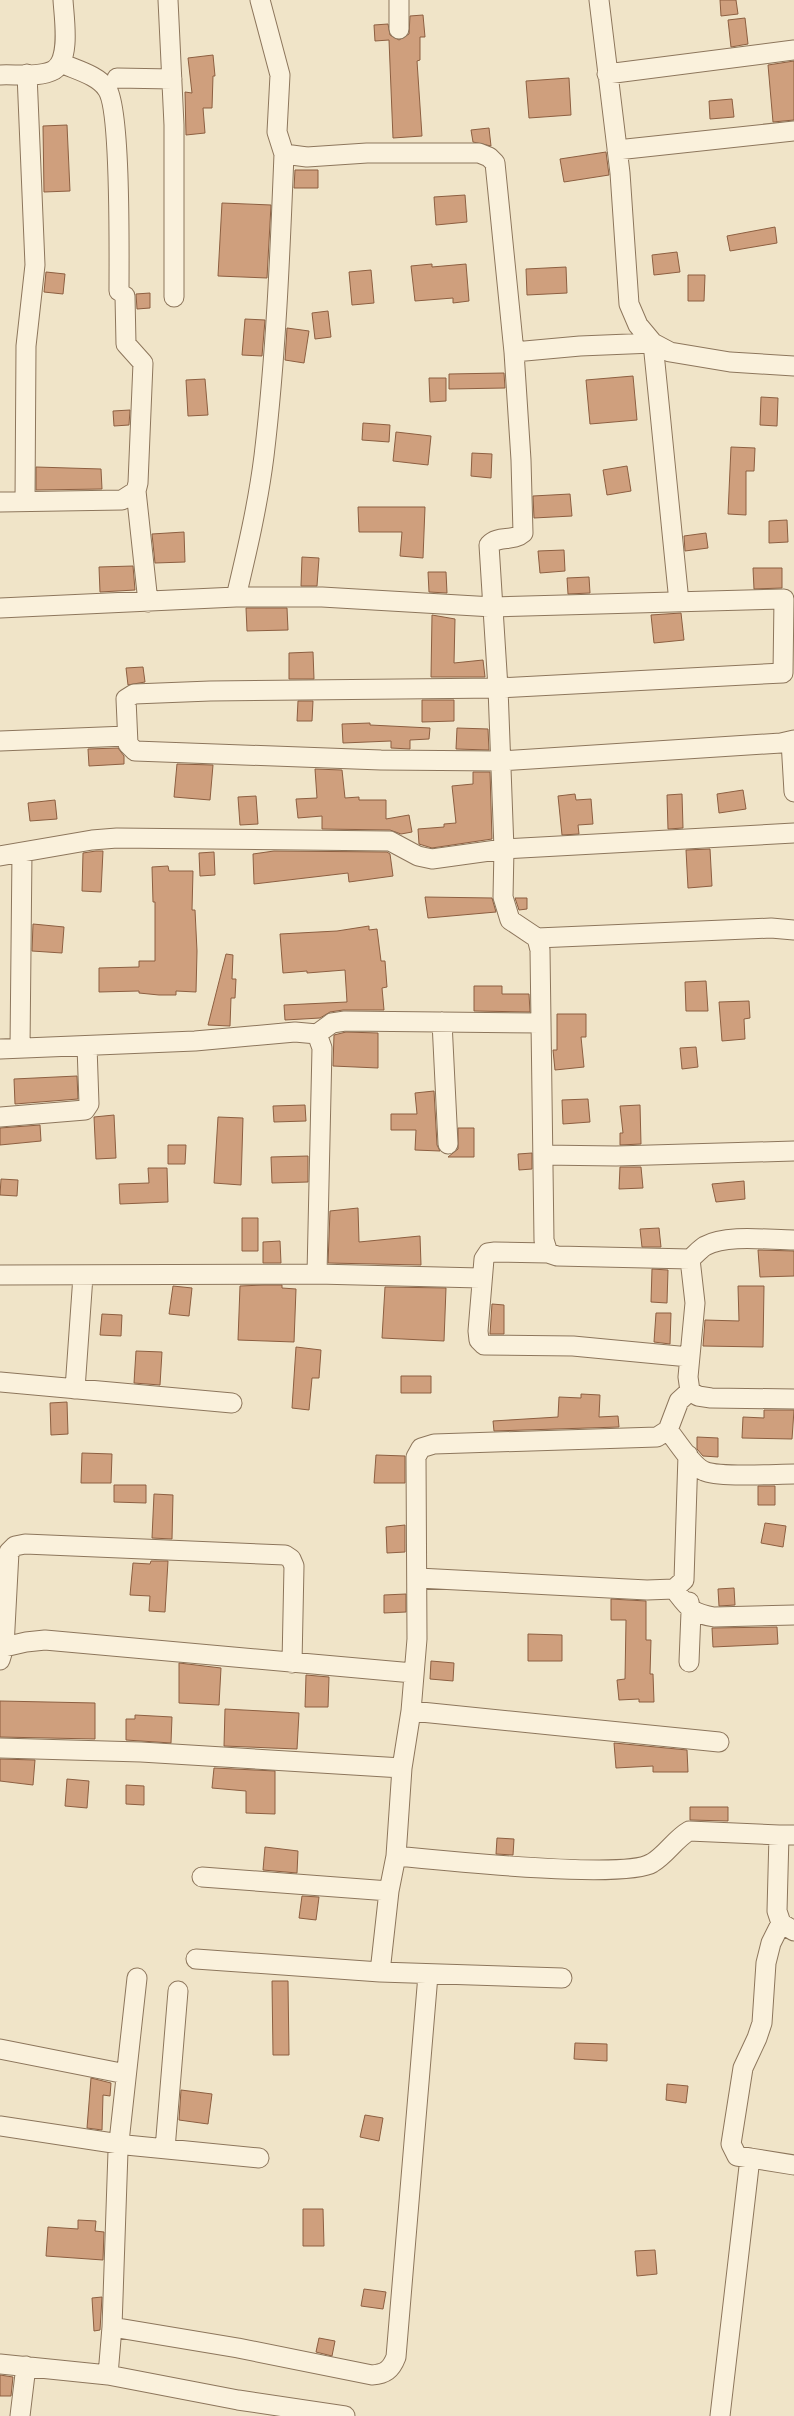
<svg xmlns="http://www.w3.org/2000/svg" width="794" height="2416" viewBox="0 0 794 2416" font-family="'Playfair Display',serif">
<style>
.building{fill:#cf9f7d;stroke:#8d5f41}
.lines{fill:none;stroke-linecap:round;stroke-linejoin:round}
.minor-casing{stroke:#8d765c;stroke-width:21}
.minor{stroke:#faf1dc;stroke-width:19}
</style>
<rect width="100%" height="100%" fill="#f0e4c8"/>
<path class="building" d="M720,0H736L738,14L721,16Z
M423,15L425,37H420V60L417,61L422,136L393,138L389,40L375,41L374,25L388,24L390,35L399,40L409,34L410,16Z
M745,18L748,44L731,47L728,20Z
M213,55L215,76H213L212,108H203L205,133L186,135L185,92L192,93L188,58Z
M794,61V120L773,122L768,65Z
M569,78L571,115L529,118L526,81Z
M732,99L734,117L710,119L709,101Z
M67,125L70,191L44,192L43,126Z
M489,128L491,146L473,142L471,130Z
M606,152L609,175L564,182L560,159Z
M295,170H318V188H294Z
M465,195L467,222L436,225L434,197Z
M222,203L271,205L267,278L218,276Z
M775,227L777,243L730,251L727,236Z
M677,252L680,272L654,275L652,255Z
M432,264V267L466,264L469,301L453,303V298L415,301L411,266Z
M566,267L567,293L527,295L526,269Z
M371,270L374,303L352,305L349,272Z
M46,272L65,274L63,294L44,292Z
M688,275H705L704,301H688Z
M150,293V308L137,309L136,294Z
M328,311L331,337L315,339L312,313Z
M245,319L265,320L262,356L242,355Z
M287,328L309,331L304,363L285,360Z
M504,373L505,388L449,389V374Z
M633,376L637,420L590,424L586,380Z
M429,378H446V401L430,402Z
M205,379L208,415L188,416L186,380Z
M761,397L778,398L777,426L760,425Z
M130,410L129,425L114,426L113,411Z
M363,423L390,425L389,442L362,440Z
M396,432L431,436L428,465L393,461Z
M731,447L755,448L754,471H746V515L728,514Z
M472,453L492,454L491,478L471,476Z
M627,466L631,491L607,495L603,470Z
M36,467L101,469L102,489L36,490Z
M570,494L572,516L534,518L533,496Z
M358,507H425L423,558L400,556L402,532H359Z
M787,520L788,542L769,543V521Z
M184,532L185,562L155,563L152,534Z
M706,533L708,548L685,551L684,536Z
M564,550L565,571L540,573L538,551Z
M302,557L319,558L317,586H301Z
M133,566L135,590L100,592L99,567Z
M753,568H782V588L754,589Z
M428,572H446L447,593L429,592Z
M589,577L590,593L568,594L567,578Z
M246,608H287L288,630L247,631Z
M681,613L684,640L654,643L651,615Z
M432,615L455,619L454,663L483,660L485,677H431Z
M313,652L314,679H289V653Z
M143,667L145,682L128,685L126,668Z
M422,700H454V721L422,722Z
M298,701H313L312,721H297Z
M370,723V725L430,728L429,739L410,740V749L391,748V741L343,743L342,724Z
M457,728L488,729L489,750L456,749Z
M118,748L124,756V764L89,766L88,749Z
M177,764L213,765L210,800L174,797Z
M315,769L342,770L345,798L359,797V800H386V819L409,815L412,832L401,834L390,830L322,829V816L298,818L296,799L317,798Z
M473,772H490L492,839L432,848L419,844L418,829L444,827V824L456,823L452,786L473,784Z
M743,790L746,809L719,813L717,794Z
M575,794L576,800L591,799L593,824L578,825L579,834L562,835L558,796Z
M682,794L683,828L668,829L667,795Z
M256,796L258,824L240,825L238,797Z
M55,800L57,819L30,821L28,803Z
M710,849L712,886L688,888L686,850Z
M96,851H103L101,892L82,891L83,853Z
M274,851L387,852L390,854L393,876L349,882L348,873L254,884L253,854Z
M214,852L215,875L200,876L199,853Z
M168,866L169,871H193L192,910H195L197,951L196,992L176,991V995H159L139,993V991L99,992V968L139,967V961H155V902H153L152,867Z
M425,897L492,898L496,912L428,918Z
M515,898H527V909L519,910Z
M33,924L64,927L62,953L32,951Z
M369,926V930L377,929L381,961H385L387,987L382,988L384,1010H343L330,1012L320,1018L285,1020L284,1005L347,1002L345,970L307,973V971L283,973L280,934L337,931Z
M226,954L233,955L232,979H236L235,998H231L230,1026L208,1025Z
M706,981L708,1011H686L685,982Z
M474,986H502V994H529L530,1012L474,1011Z
M749,1001L750,1018L744,1019L745,1039L722,1041L719,1002Z
M557,1014H586V1037H581L584,1067L555,1070L553,1050H557Z
M346,1032L378,1033V1068L333,1066L334,1035Z
M696,1047L698,1067L682,1069L680,1048Z
M77,1076L78,1099L15,1104L14,1079Z
M434,1091L437,1145L440,1151L415,1150L416,1130H391V1114H417L415,1093Z
M588,1099L590,1122L563,1124L562,1100Z
M305,1105L306,1121L274,1122L273,1106Z
M640,1105L641,1144L620,1145V1133H623L620,1106Z
M114,1115L116,1158L96,1159L94,1117Z
M218,1117L243,1118L241,1185L214,1183Z
M40,1125L41,1141L0,1145V1128Z
M458,1128H474V1157H448L458,1149Z
M168,1145H186L185,1164H168Z
M532,1153V1169L519,1170L518,1154Z
M308,1156V1182L272,1183L271,1157Z
M620,1167H641L643,1188L619,1189Z
M148,1168H167L168,1202L120,1204L119,1184L149,1183Z
M1,1179L18,1180L17,1196L0,1195Z
M744,1181L745,1199L716,1202L712,1184Z
M358,1208L359,1242L420,1236L421,1265L328,1263L330,1211Z
M242,1218H258V1251H242Z
M659,1228L661,1247H642L640,1229Z
M280,1241L281,1263H263V1242Z
M758,1250L794,1251V1276L760,1277Z
M652,1269L668,1270L667,1303L651,1302Z
M264,1285H282V1288L296,1289L294,1342L238,1340L240,1286Z
M173,1286L192,1288L189,1316L169,1314Z
M738,1286H764L763,1347L703,1346L705,1320L739,1321Z
M385,1287L446,1288L444,1341L382,1338Z
M492,1304L504,1305V1334H490Z
M656,1313H671L670,1344L654,1342Z
M102,1314L122,1315L121,1336L100,1335Z
M296,1347L321,1350L319,1378H312L309,1410L292,1408Z
M136,1351L162,1352L160,1385L134,1383Z
M401,1376H431V1393H401Z
M581,1394L600,1395L599,1417L618,1416L619,1427L494,1431L493,1421L558,1417L559,1397L581,1398Z
M67,1402L68,1434L51,1435L50,1403Z
M764,1410H794L792,1439L742,1438L743,1417L764,1418Z
M697,1437L718,1438V1457L703,1456L697,1449Z
M82,1453L112,1454L111,1483H81Z
M376,1455L405,1456V1483H374Z
M114,1485H146V1503L114,1502Z
M758,1486H775V1505H758Z
M154,1494L173,1495L172,1539L152,1538Z
M765,1523L786,1526L783,1547L761,1543Z
M405,1525V1552L387,1553L386,1527Z
M151,1561H168L165,1612L149,1611L150,1596L130,1595L133,1563L150,1564Z
M734,1588L735,1605L719,1606L718,1589Z
M406,1594V1612L384,1613V1595Z
M611,1599L646,1601V1640H651L650,1674H653L654,1702H639V1699L619,1700L617,1680L625,1679L626,1620H611Z
M777,1627L778,1644L713,1647L712,1628Z
M528,1634L562,1635V1661H528Z
M431,1661L454,1663L453,1681L430,1679Z
M179,1663L221,1668L219,1705L179,1703Z
M306,1675L329,1677L328,1707H305Z
M0,1701L95,1703V1739L0,1737Z
M225,1709L299,1713L297,1749L224,1746Z
M135,1715L172,1717L171,1743L126,1740V1719H135Z
M614,1743L687,1750L688,1772H653V1766L616,1768Z
M0,1759L35,1760L33,1785L0,1781Z
M214,1768L275,1771V1814L246,1813V1791L212,1788Z
M67,1779L89,1781L87,1808L65,1806Z
M126,1785L144,1786V1805L126,1804Z
M690,1807H728V1821L690,1820Z
M497,1838L514,1839L513,1855L496,1854Z
M265,1847L298,1851L297,1873L263,1870Z
M302,1896L319,1897L316,1920L299,1918Z
M272,1981H288L289,2055H273Z
M575,2043L607,2044V2061L574,2059Z
M91,2078L111,2083L110,2096L103,2095L102,2130L87,2128Z
M667,2084L688,2086L686,2103L666,2100Z
M181,2090L212,2094L208,2124L179,2120Z
M365,2115L383,2118L379,2141L360,2137Z
M303,2209H323L324,2246H303Z
M78,2220L96,2221L95,2231L104,2232L103,2260L46,2256L48,2227L78,2229Z
M655,2250L657,2274L637,2276L635,2251Z
M364,2289L386,2292L383,2309L361,2306Z
M102,2297L100,2330L94,2331L92,2298Z
M319,2338L335,2341L332,2356L316,2352Z
M0,2375L13,2377L11,2396H0Z"/>
<g class="lines">
<g class="minor-casing">
<path id="minor" d="M168,0L174,125V297
M260,0L280,75L277,132L284,154L307,157L367,153H479L489,157L495,163L514,352
M399,0V29
M599,0L620,173L629,304L638,325L653,343L670,352L730,362L794,366
M61,63C76,70 98,75 107,89C121,109 119,258 119,291
M607,74L794,50
M0,75C15,74 40,78 54,70C71,59 64,18 63,0
M117,78L172,79
M617,150L794,131
M136,491L148,602
M25,501L26,346L35,265L27,74
M0,502L122,500L136,491L138,483L143,363L126,344L125,296
M236,597C247,551 258,504 264,456C276,356 280,255 284,154
M679,602L653,343L580,346L514,352L521,460L523,533C513,542 498,535 489,545L498,688L504,849L503,897L510,920L537,938L540,950L544,1240L548,1253L557,1256L690,1259C695,1255 700,1249 705,1246C727,1234 769,1240 794,1240
M0,608L236,597H322L493,607L784,599L783,673L498,688L210,691L134,694L126,699L128,744L135,751L381,760L500,761L781,743L794,740
M0,741L127,736
M791,741L794,792
M0,856L92,840L117,838L390,841L418,856L432,859L504,849L794,833
M537,938L771,928L794,930
M442,1022L448,1144
M317,1034L322,1048L317,1274
M20,1048L22,852
M0,1049L195,1041L295,1032L317,1034L332,1023L345,1021L541,1023
M0,1117L85,1110L89,1104L87,1046
M543,1155L616,1156L794,1151
M548,1253L495,1252L488,1253L484,1259L478,1331L479,1340L484,1345L573,1346L689,1357
M690,1259L695,1303L688,1377L690,1391L698,1396L711,1398L794,1399
M0,1275L317,1274L480,1278
M0,1382L232,1403
M75,1389L83,1276
M668,1430C676,1440 693,1467 704,1471C719,1478 775,1474 794,1474
M418,1578L647,1590L674,1589L684,1580L688,1455
M674,1589C688,1607 690,1613 714,1617L794,1615
M689,1602L691,1612L689,1662
M0,1648L26,1642L45,1640L413,1673
M0,1660L4,1647L9,1552L15,1546L25,1544L285,1555L291,1559L294,1566L292,1663
M411,1711L719,1742
M0,1748L141,1752L402,1768
M794,1835H779L777,1911L781,1923L794,1931
M396,1856C438,1860 625,1880 652,1863C666,1855 675,1839 689,1831L779,1835
M202,1877L389,1891
M196,1959L380,1972
M562,1978L380,1972L389,1891L396,1856L402,1768L411,1711L417,1639L416,1457L421,1448L434,1444L657,1437L668,1430L679,1401L690,1391
M0,2049L126,2074
M0,2126L126,2145L259,2158
M165,2149L178,1991
M750,2158L737,2156L731,2144L743,2068L757,2038L762,2023L766,1963L771,1943L781,1923
M112,2327L238,2348L372,2375C385,2374 391,2370 396,2357L428,1975
M0,2364L108,2375L238,2400L345,2416
M108,2375L112,2327L118,2151L137,1978
M20,2416L26,2366
M720,2416L750,2158L794,2165"/>
</g>
<use href="#minor" class="minor"/>
</g>
</svg>
